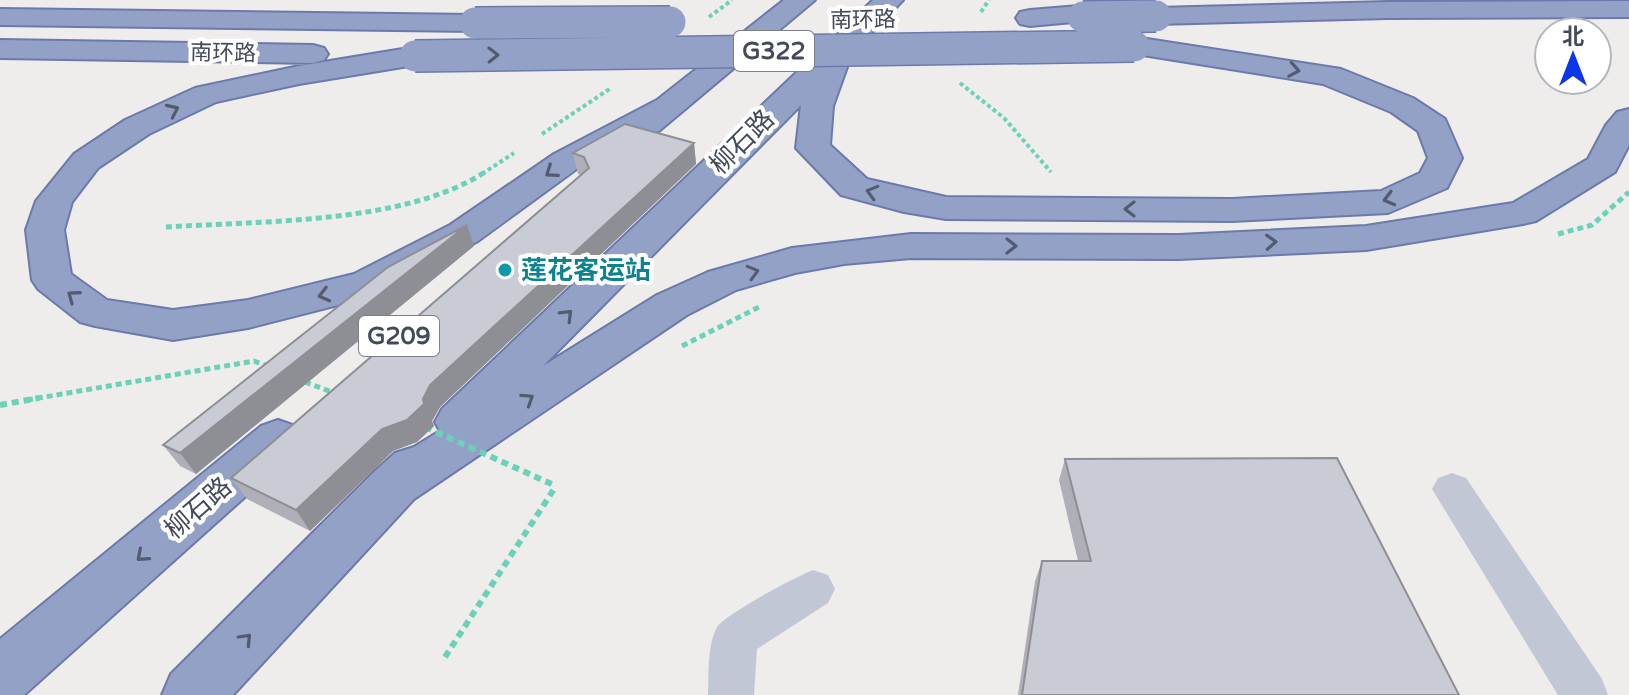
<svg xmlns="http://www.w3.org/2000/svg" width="1629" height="695" viewBox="0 0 1629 695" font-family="'Varela Round','Noto Sans SC',sans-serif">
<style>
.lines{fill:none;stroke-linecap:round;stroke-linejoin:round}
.trunk-casing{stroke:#6b7aab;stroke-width:4}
.path-far2{stroke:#6bd1b8;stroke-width:4;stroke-dasharray:4 3;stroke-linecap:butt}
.path-far1{stroke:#6bd1b8;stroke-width:5;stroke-dasharray:6 4;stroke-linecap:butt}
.path{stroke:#6bd1b8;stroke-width:6;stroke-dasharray:7 5;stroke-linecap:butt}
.minor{fill:#c1c7d5;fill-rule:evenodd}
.trunk{fill:#94a1c6;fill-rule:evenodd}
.trunk-bridge-casing{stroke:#6b7aab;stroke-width:34;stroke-linecap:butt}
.path-bridge-far1{stroke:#6bd1b8;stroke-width:5;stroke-dasharray:6 4;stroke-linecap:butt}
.path-bridge{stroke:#6bd1b8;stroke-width:6;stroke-dasharray:7 5;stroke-linecap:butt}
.trunk-bridge{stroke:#94a1c6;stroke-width:31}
.wall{fill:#aeafb7}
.shaded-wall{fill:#8d8f95}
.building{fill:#caccd5;stroke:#8d8f95;stroke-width:2}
.oneway{stroke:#535b70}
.culture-dot{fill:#0f9aa8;stroke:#fff;stroke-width:3}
.labels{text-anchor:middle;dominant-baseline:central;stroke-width:8;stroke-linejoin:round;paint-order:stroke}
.far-street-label{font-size:22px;fill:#434a5b;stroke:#fff}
.shield{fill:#fff;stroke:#7b808c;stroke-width:2}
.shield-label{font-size:24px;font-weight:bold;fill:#434a5b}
.street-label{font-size:26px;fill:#434a5b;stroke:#fff}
.culture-label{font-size:26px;font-weight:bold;fill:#0d838f;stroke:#fff;text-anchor:start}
</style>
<rect width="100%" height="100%" fill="#efecec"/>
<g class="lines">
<g class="trunk-casing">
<path id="trunk" d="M784,0H815L659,131L643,133L578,168L478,241L381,294L248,328L173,340L95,326L80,322L38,289L32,280L26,230L36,201L74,154L125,120L195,88L299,66L415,47L426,50L430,56L426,62L415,65L299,84L216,102L149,134L98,168L72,202L64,230L71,274L107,300L173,310L248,300L354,274L450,225L554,154L657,100Z
M873,0H903L852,53L833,106L830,145L867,179L946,197L1232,199L1381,191L1420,173L1428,158L1418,131L1391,112L1323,84L1124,52L1119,46L1124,40L1134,37L1341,69L1413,98L1445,119L1462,158L1447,188L1388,213L1232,221L946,219L904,212L841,195L796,148L801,105L543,366L657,295L708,272L792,248L911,234L1179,235L1366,226L1513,203L1588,159L1606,125L1617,112L1629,109V145L1615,172L1536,221L1523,224L1366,250L1179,259L911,258L844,264L795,273L736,290L687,315L414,499L233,695H162L171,674L374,472L395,453L414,447L440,431L435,422L442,409Z
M1629,1V17L1388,18L1156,24L1146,22L1142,16L1146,10L1156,8L1388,2Z
M1128,2L1138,4L1142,10L1138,16L1030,26L1020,24L1016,18L1020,12L1030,10Z
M0,9L475,15L485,17L489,23L485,29L475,31L0,25Z
M0,40L313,45L324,48L328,54L324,60L313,63L0,58Z
M278,420L295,426L302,439L295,452L24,695H0V639L261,426Z"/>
</g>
<path class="path-far2" d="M981,12L989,0
M709,17L732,0
M960,83L1004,118L1051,172
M542,134L611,88
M482,174L514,153"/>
<path class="path-far1" d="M166,227C260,221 406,224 485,172
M1558,234L1592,225L1629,192
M682,346L759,307"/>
<path class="path" d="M445,657L556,486"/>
<path class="minor" d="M1452,473L1466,478L1602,679L1608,695H1558L1432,489L1438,478Z
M813,570L828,575L835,589L828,603L757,649L754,695H708C709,674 707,646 717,627C724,615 797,576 813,570Z"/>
<use href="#trunk" class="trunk"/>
<g class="trunk-bridge-casing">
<path id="trunk-bridge" d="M1083,17L1156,16
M475,23L670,22
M415,56L1134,46"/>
</g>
<path class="path-bridge-far1" d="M305,382L337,394
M27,400L254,361L270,367"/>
<path class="path-bridge" d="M0,405L39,398
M425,427L556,486"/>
<use href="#trunk-bridge" class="trunk-bridge"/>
</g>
<path class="wall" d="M694,143L696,164L440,407L432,421L434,426L417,442L393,451L310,531L247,499L231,478L581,175L578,174L573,153Z
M474,246L196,474L180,466L163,445Z
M1065,459L1459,695H1018L1035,581L1042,561H1078L1059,480Z"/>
<path class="shaded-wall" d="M694,143L696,164L440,407L432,421L434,426L417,442L393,451L310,531L296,510L382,429Z
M467,225L474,246L196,474L180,453Z"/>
<path class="building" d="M625,124L694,143L430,385L423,399L424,404L407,420L382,429L296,510L231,478L589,168L584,157L573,153Z
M467,225L180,453L163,445L388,267Z
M1337,458L1459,695H1022L1042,561H1091L1065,459Z"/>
<defs><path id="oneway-chevron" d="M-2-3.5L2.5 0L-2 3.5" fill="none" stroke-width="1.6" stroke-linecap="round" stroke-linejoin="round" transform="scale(2)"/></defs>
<g class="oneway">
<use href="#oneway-chevron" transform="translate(493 55) rotate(-1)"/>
<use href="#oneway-chevron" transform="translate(1294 70) rotate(10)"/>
<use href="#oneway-chevron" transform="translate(173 110) rotate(-25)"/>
<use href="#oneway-chevron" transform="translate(551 172) rotate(145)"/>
<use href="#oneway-chevron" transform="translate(872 192) rotate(-164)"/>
<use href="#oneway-chevron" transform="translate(1389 199) rotate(165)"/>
<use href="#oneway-chevron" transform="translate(1130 209) rotate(-180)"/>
<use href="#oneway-chevron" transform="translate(1271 242) rotate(-3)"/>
<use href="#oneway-chevron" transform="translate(1011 246)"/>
<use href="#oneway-chevron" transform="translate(753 272) rotate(-16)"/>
<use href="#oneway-chevron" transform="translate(324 295) rotate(166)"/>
<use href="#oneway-chevron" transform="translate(73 296) rotate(-144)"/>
<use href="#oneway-chevron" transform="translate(567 315) rotate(-45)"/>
<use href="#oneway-chevron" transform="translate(528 399) rotate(-33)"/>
<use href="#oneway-chevron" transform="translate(142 556) rotate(139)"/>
<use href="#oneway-chevron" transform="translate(246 639) rotate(-46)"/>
</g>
<circle class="culture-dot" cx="505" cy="270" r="8"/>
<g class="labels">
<g class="far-street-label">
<text transform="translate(863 20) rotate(-1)">南环路</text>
<text transform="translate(223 53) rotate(1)">南环路</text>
</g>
<g class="shield">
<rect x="734" y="31" width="80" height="40" rx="6"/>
<rect x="359" y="316" width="80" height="40" rx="6"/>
</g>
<g class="shield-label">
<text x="774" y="51">G322</text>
<text x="399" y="336">G209</text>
</g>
<g class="street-label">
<text transform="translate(742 142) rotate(-45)">柳石路</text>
<text transform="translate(198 508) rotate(-41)">柳石路</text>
</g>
<g class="culture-label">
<text x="521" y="270">莲花客运站</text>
</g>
</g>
<g transform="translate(1573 56)"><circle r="38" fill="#ffffff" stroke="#b4b7bd" stroke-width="2"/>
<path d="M0-6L14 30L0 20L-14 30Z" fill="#0c37e9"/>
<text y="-12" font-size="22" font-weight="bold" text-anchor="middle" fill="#434a5b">北</text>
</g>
</svg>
